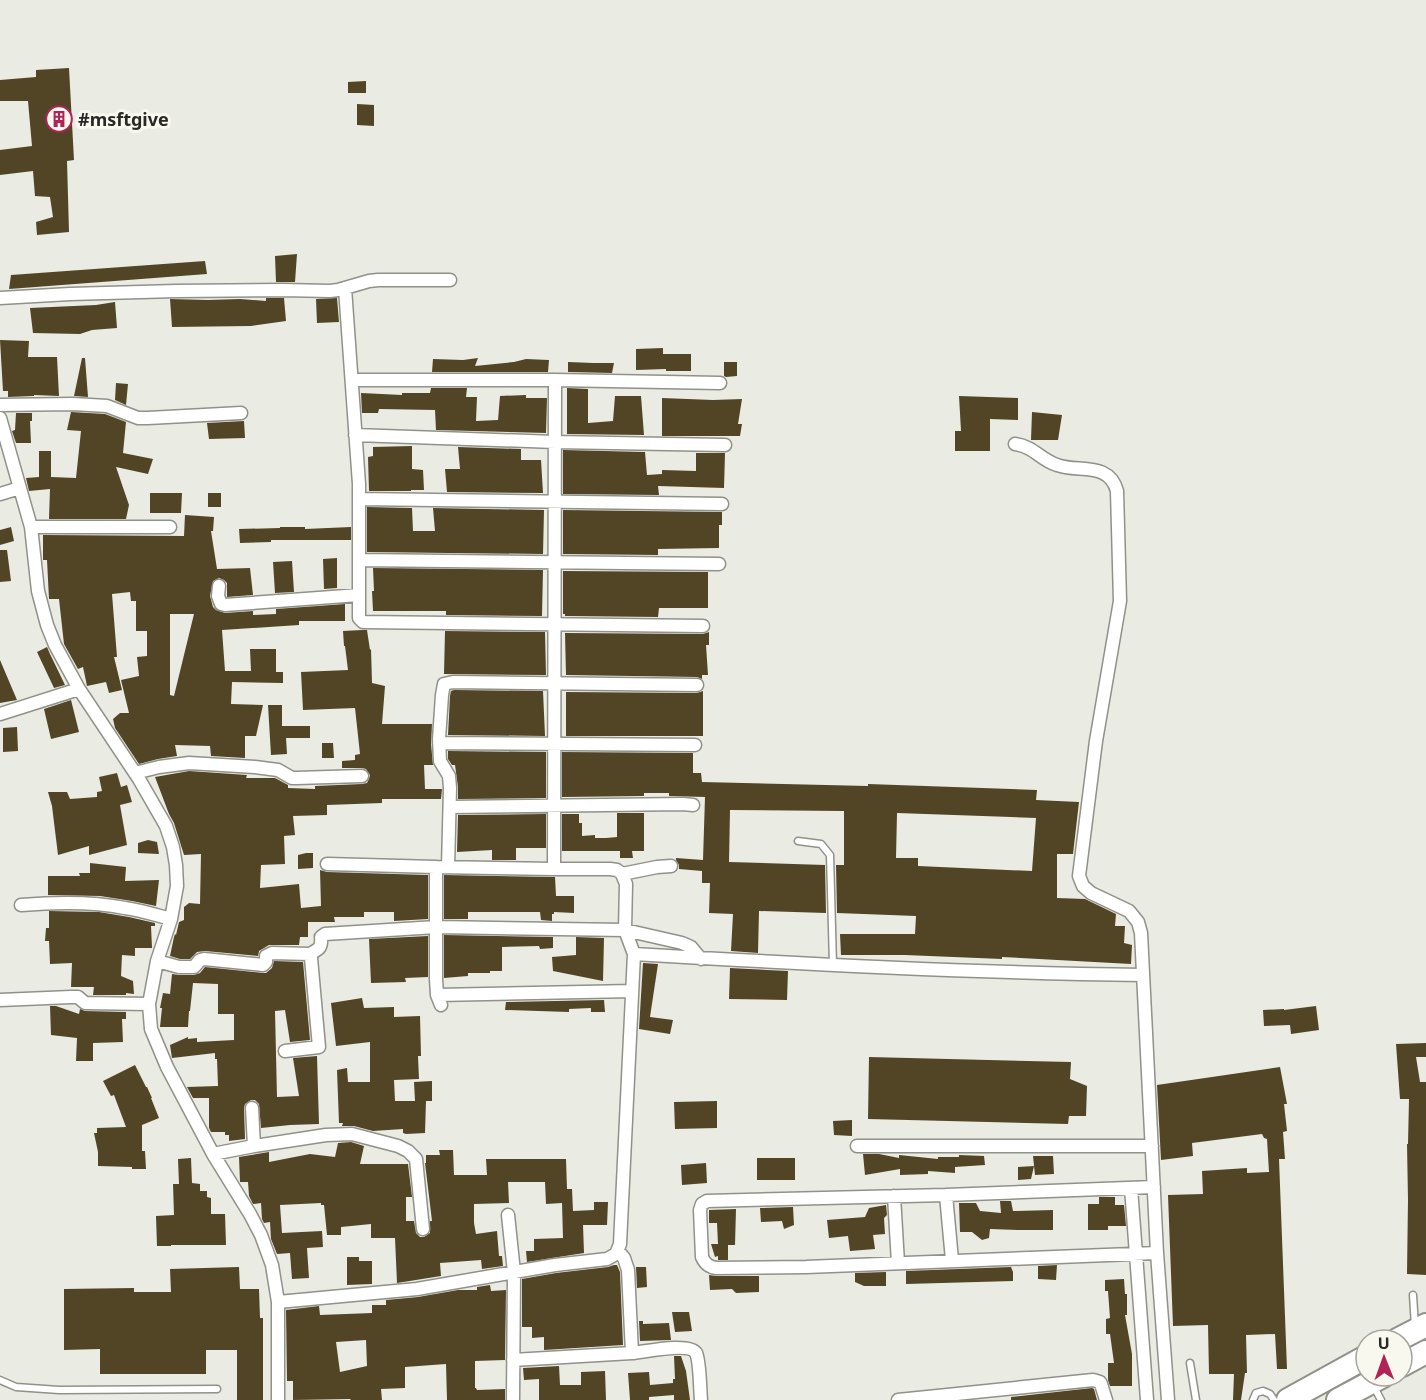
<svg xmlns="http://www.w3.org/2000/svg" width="1426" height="1400" viewBox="0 0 1426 1400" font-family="'Noto Sans',sans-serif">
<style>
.building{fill:#524526;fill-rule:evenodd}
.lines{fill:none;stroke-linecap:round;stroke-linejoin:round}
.lane-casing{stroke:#909189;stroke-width:9}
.street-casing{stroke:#909189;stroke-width:15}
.highway-casing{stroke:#909189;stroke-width:26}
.lane{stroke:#fff;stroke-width:6}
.street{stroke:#fff;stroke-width:12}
.highway{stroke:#fff;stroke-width:22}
.labels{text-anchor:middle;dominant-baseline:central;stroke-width:6;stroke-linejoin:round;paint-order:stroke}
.poi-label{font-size:18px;font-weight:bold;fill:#292925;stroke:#f8f8ef;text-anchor:start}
</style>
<rect width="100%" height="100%" fill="#eaebe2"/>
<path class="building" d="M69,68L74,160L67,161L69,232L37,235L36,222L53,217L50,197L35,196L33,171L0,175V150L32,146L28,101H0V80L36,77V70Z
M366,81V93H348V82Z
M357,104L374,105V126L357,125Z
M297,254L295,282H276L275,256Z
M205,261L207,274L9,289L11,275Z
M266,298H284L286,321L251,326L172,327L170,299L208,300L240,299L266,301Z
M337,298L339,322L317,323L316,299Z
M115,302L117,328L92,330L80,334L33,333L30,308L96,305Z
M0,340L29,341L28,357H57L59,396L34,395V396L8,397V391H3Z
M663,348V354H691V371H666V369L636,370V349Z
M82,358H85L88,397L74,396Z
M478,358L475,366L514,362L526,359L549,360L548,372H432L433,359L463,360Z
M568,362L593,363H614L612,373L568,372Z
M724,362H737V376L726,377L724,376Z
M116,383L128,384L126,405L115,400Z
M431,388H467L466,397H477L476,421L498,420L500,396L526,395V398H547L546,433L436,430L435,410L379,409L378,413H362L361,393L402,395V393H430Z
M567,388L588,389V423L613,421L615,396H641L644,435L567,434Z
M959,396L1018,398V420L990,419V451H955V431H961Z
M662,398L713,400L742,399L738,424H742L740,436H662Z
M71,412L105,414L126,422L123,453L153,459L148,474L116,467L129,505L126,519H49L50,489L29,491L26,478L39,477V451H51V477L76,478L81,431L67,430Z
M1032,412L1062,415L1058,440H1031Z
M16,413H32V421H30L31,443H16L12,431L15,430Z
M244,421L245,438L209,439L207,423Z
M412,446V469L423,470L424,490H411V491H369L368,457L373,456V447Z
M458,447L521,449V460H541L543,493L447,492L445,469H460Z
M563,450L645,452L647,475L662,474V470L696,471V453H725L724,488L658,486L659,495L563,494Z
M150,493H182L181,513H150Z
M208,493H221V507H208Z
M367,507L412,508L413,531H435L433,508L544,510L543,554L367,552Z
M563,510L722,512V525H719V548L658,549V555L563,554Z
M185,515L214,517L213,531H211L217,569L250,568L253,595L227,597V583L224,580L219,578L213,581L210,596L213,607L216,610L225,613L253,611V615L276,614V609L345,604V621H299V625L222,630L225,671H251L250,649H276V672H283V683L232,682L231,704L263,705L256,736H245V758L211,756L210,746L175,745L177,756L158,759L139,764L115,728L113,719L120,713H129L121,680L139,676L137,657L147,656V631H136V601H131L130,592L112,594L117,657H114L122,690L109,693L106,682L87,686L83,667L78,669L64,644L59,599H49L47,560H43V535L184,536ZM170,614H194L174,696L170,695Z
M11,527L14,541L0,545V530Z
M280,527H305V529L351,527V540H271V542L240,543L239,529L280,528Z
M0,550H7L11,581L0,582Z
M337,558V588L324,589L323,559Z
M292,561L294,592L275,593L273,562Z
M373,568L543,570L542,616L446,615V611H373L372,591H374Z
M563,571L708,572V608H659L658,617L565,616V614H563Z
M362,630H367L370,650L371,649L372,683L385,686L382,724H432L431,744L433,765H424L425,789H442L441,799H382V803L327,805V815L293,816L295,835L284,836L285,864L261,865L260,888L299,884L301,908L321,906L320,870L327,872L428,875V919L394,921V912H364V917H334L335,922H308V937H300L299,945H269L259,951L258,956L205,951L197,952L190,959H180L170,956L174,937L175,934L176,935L179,922L184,920V907L189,903L200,904L201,854L184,855L174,823L169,814L155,777L189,771L247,775L246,778H275L288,785V788L315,789V786L362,784L367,783L369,779L370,775L366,769L362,768H342V761L355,760V755L360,754L355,708L303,710L301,672L348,670L345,646H344L343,631Z
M445,631L545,632L546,675L444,674Z
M709,632V645H706L708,675H702V679L697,677L566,675L565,633L703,634Z
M47,647L50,654L65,685L54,688L37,652Z
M0,660L17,700L0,703Z
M454,690L543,691L545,736L448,735L450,696L451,691Z
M703,691V736H566V692L697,693Z
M71,700L79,732L51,739L44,709Z
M268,705H282V726H310V738H286L287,754L271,755Z
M17,727L18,751L3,752V728Z
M322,743H333L334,758H322Z
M448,751L546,752V798L458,799V787L455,765H452L448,759Z
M562,752L693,753V773H701L702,782L868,786V784L1037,790L1036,800L1079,802L1073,854H1057V898L1085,899L1116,914L1115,926H1125L1124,943L1132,945L1131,964L1002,957V959L905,955H841L840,934H915L916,916L837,913L836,865H844V811L730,810L729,862L825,865L826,913L759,911L758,953L731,951L733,914L709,913L710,883H702V871L679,869V865L676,860V858L703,860L705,797L669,796V793H644V796L562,797ZM897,813L1036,818L1032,871L918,866V858H896Z
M117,773L121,787L127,785L132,802L120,805L127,845L89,855V846L58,855L52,806L48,792H67L70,799L97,797V792L102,791L99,777Z
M617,813H644V851H632L633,858H620V851H562V814H579V823H582V836L595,835V838H606L617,837Z
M546,814V848H516V860H492V850L457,852L458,815Z
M148,840L157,842L159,854L138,853V843Z
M306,853H313V868L298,869V855Z
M90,863L126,867L125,881L159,880L156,906L132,901L100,896L48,895V876H80L79,873H90Z
M444,875L555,877L556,896H574V913L554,912V914H552V921L541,920L540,912H468V919H444Z
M49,911L99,912L129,917L155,923V926H151L152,948H135V956L122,955L121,976L133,981L134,994L126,993V995H93L94,987H71L72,963L50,964L49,941H45L46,928H49Z
M444,935L553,937V948L540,949L539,946L502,947V971H490V973H468V976L444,978Z
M428,936V977L405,978L406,982L371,983L369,939Z
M576,937L604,938L603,981L553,971L552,957L576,955Z
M274,961L303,962L310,1040L290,1042L285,1010L275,1011L277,1097L299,1096L293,1058L317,1056L319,1124L290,1125L261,1128L259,1104L255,1100H251L245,1104L244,1108L245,1139L229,1141V1135H225V1132H211L209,1128V1098H193L187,1087L218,1086L217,1059H215V1053L172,1058L170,1045L188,1037V1039L197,1038V1042L234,1040V1014H218V984L193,983L190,1011H189L188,1027H160L162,1008H160L163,993L170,994L172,974L179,975H194L200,973L205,967L263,973H266L272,968Z
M643,963L658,964L650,1017L673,1020L670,1034L639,1029Z
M730,968L788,971L787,1000L729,999Z
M362,998L364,1008L394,1007V1017L420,1016L421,1056H418L419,1079L394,1080L395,1101H415L414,1082L432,1081V1101H426L425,1133L406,1134L403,1133V1129L373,1131L354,1126H342L343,1123H339L337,1070L347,1068L348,1082H370V1042L336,1046L331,1003Z
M604,1000L605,1012H591V1008L569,1009V1012L505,1010L506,1002Z
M50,1006H56L79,1014L80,1009L85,1011L126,1012V1019H122L123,1042L93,1043V1061H76L77,1038L51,1035Z
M1316,1006L1319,1030L1291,1034L1290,1025L1264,1026L1263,1010L1284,1009V1010Z
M1426,1043V1057H1416L1420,1082H1426V1275L1407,1274L1408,1200L1407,1144H1408L1409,1099H1400L1396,1044Z
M869,1057L1071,1062L1070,1079L1087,1086L1086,1116H1069L1068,1124L868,1119Z
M135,1065L146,1087H147L152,1098H151L159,1118L142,1125V1151H145L146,1169H132V1167L98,1166V1152L94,1133H97V1128L126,1127L114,1095L111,1096L103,1081Z
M1280,1067L1287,1104H1284L1287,1131L1283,1132L1285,1159H1279L1287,1369H1277L1275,1334L1246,1335L1247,1373H1245L1241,1400H1233L1234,1374H1209L1208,1325L1173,1326L1168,1195L1203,1194L1202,1171L1247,1168V1173L1269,1172L1267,1139L1264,1138L1262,1134L1192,1143L1193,1156L1161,1160L1157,1085Z
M717,1101V1128L675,1129L674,1102Z
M852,1120V1136L834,1135L833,1121Z
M351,1142L364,1146L360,1164H408L412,1197H406V1221H414L416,1233L420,1237H424L430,1233V1221H432L425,1163H426V1155H440L439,1150H453L454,1175H487L486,1159H566L567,1189H572L573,1211L594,1210V1202H608L607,1225H583L584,1253L527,1262L526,1251H534V1239L563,1238L562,1203L546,1204L545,1182H508L509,1203L474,1204V1223L476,1234L497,1231L499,1256H502L503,1266L482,1269L481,1260L440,1263L441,1276L397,1283L395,1238H371V1224L341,1227V1235H327L324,1205H321V1203L280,1205L282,1233L322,1231L323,1247L307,1248L309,1278L292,1279L290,1253L277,1254L271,1239L270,1222L264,1223L262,1219L261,1203L253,1204L249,1196L248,1182H240L239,1157L269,1152V1162L310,1154L335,1157L338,1143Z
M863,1154H879L899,1158V1155L938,1159V1157H959V1155L984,1156L985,1165L955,1167V1173L928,1171V1174L900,1175V1169L865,1175Z
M1033,1156H1053L1054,1174L1035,1175Z
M191,1158L192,1183L200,1184V1191H207V1197L211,1198V1214H225L226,1245H171V1246H157L156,1216L174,1215L173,1184H179L178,1159Z
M757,1158H795V1180H757Z
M706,1163L707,1183L682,1185L681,1165Z
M1034,1166L1031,1179L1018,1180V1167Z
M1099,1197H1115V1205H1124L1126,1226H1108V1230H1088V1204H1099Z
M1000,1201H1011L1013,1211L1053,1210V1230H1019L990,1229L989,1238L982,1240L972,1232H960L959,1203H976L980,1211L1001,1213Z
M886,1205L887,1215L884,1218L885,1234L873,1235L875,1249L850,1251L848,1236L829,1238L827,1220L865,1217L869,1208Z
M793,1207L794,1225L784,1229L782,1221L761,1222L760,1208Z
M736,1209L735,1245H728V1260H718V1256L715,1257L711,1244H718L717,1223H709V1210Z
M347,1257H359V1261H372V1284L347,1285Z
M614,1265H617L620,1272L623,1345L544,1350V1337L532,1338V1327H522V1279L556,1273L608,1267Z
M1057,1265L1056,1280L1038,1279V1266Z
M239,1267L240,1289H259L260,1318H263V1400H237V1350H206V1374H100V1349L64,1350V1289L134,1288V1292H171L170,1269Z
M636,1267H646L647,1287L637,1288Z
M1011,1267L1013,1272V1281L906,1284V1271Z
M886,1272V1286H864L855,1282V1273Z
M709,1275L716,1276H759V1292L736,1293L732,1289L710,1290Z
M1124,1279L1125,1294H1127V1315H1125L1132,1354V1386H1110L1108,1380V1363H1114L1110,1334H1106V1319L1110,1318L1108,1291H1105V1280Z
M490,1285L491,1291L506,1290L505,1359V1360L475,1361V1388H476L477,1390L505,1389V1400H447L446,1364L405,1367V1388L381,1389L382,1400H351L350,1399L293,1400V1381H287L286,1310L319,1306L320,1315L372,1313V1305H386V1300L418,1297L458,1290H477V1287ZM366,1340L367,1366L340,1372L336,1342Z
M672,1312H689L692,1331L675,1332Z
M639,1321H643V1324L669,1323L671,1340L640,1341Z
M674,1356H681L686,1371L690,1400H674V1395L649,1397V1400H630L628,1373L649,1372L650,1385L673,1383V1379H675Z
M559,1366L560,1385H581V1372L605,1371L606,1400H539V1379L524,1380L523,1368Z
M1092,1388L1094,1389L1097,1400H1011V1397Z"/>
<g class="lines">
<g class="lane-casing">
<path id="lane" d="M798,841L821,844L830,855L833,965
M1413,1295L1415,1327
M1190,1363L1196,1400
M0,1380L16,1387L59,1390L217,1389
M1373,1385L1381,1400
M1253,1400L1256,1393L1263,1391L1270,1394L1274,1400"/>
</g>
<g class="street-casing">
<path id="street" d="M345,288L359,484V618L363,622L703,626
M0,298L70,294L176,291L283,290L330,291L338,290L369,281L378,280H450
M352,380H555L554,869L436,867V979L437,995L441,1005
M555,380L720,383
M0,405L73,404L107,406L138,418H148L241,413
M0,418L31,527L38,591L47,625L55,645L79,689
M355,435L555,442L725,445
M1015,444C1035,447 1039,459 1057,465C1078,473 1109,461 1117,491L1120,601L1096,741L1079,876L1083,886L1091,893L1129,911L1138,922L1141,933L1157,1253L1168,1400
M0,494L20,488
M359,499L722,504
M31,527H170
M359,560L719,564
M219,586L218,596L221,604L225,605L359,595
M0,714L79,689L139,779L166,826L173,847L176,865L177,886L171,919L157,961L152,988L149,1004L151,1029L167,1067L213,1154L250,1214L261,1235L272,1265L278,1302V1400
M439,743L695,745
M135,773L159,767L189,763L255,767L278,770L292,778H296L362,776
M450,807L683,804L693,805
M327,864L436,867
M448,867L450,788L449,776L440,761L439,739L442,695L444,684L453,682L697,685
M554,869H610L617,870L622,874L626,884L625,930L634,954C803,964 973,973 1143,975
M622,874L657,867L671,866
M21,905C56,902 91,901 125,908C140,910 156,915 171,919
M310,954C319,949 322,948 321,937L325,934L436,927L625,930L682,943L691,947L701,959
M157,961L179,967H194L200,960L204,959L263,965L266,962V956L272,953L310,954L311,958L319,1047L285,1051
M437,995L632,991
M0,1000L71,997H78L85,1003L149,1004
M252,1108L254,1146
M857,1146H1152
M213,1154L254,1146L326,1135L352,1134L398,1146L408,1151L416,1159L423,1229
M1154,1187L946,1195L707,1201L702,1204L700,1210L702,1257C705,1264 709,1267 716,1268L806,1267L1157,1253
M1131,1188L1147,1400
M946,1195L952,1260
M894,1196L898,1263
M508,1215L514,1272L513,1400
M618,1251L624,1258L628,1270L632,1353C644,1352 689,1342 696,1353C700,1361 700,1390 701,1400
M278,1302L417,1289L555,1265L607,1259L616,1254L620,1244L634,954
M513,1360L632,1353
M898,1400L1093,1380L1100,1382L1101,1384L1106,1400"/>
</g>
<g class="highway-casing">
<path id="highway" d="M1397,1340L1426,1325
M1402,1365L1426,1352
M1288,1400L1366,1357
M1338,1400L1383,1376"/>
</g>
<use href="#lane" class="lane"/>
<use href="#street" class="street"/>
<use href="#highway" class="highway"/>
</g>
<defs>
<g id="building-ring" transform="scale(1.35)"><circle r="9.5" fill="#f8f8ef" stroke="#b12256" stroke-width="1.5"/><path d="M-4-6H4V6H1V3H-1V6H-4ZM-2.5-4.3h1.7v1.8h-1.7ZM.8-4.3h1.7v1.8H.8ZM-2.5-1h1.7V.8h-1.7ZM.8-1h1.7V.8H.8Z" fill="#b12256"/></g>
</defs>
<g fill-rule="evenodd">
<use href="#building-ring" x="59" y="119"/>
</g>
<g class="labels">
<g class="poi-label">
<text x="78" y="119">#msftgive</text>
</g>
</g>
<g transform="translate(1384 1358) rotate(359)"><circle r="28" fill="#f8f8ef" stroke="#a5a59e" stroke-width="1.5"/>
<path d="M0-4.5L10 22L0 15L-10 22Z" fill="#b12256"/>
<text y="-9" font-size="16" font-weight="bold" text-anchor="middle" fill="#292925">U</text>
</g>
</svg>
